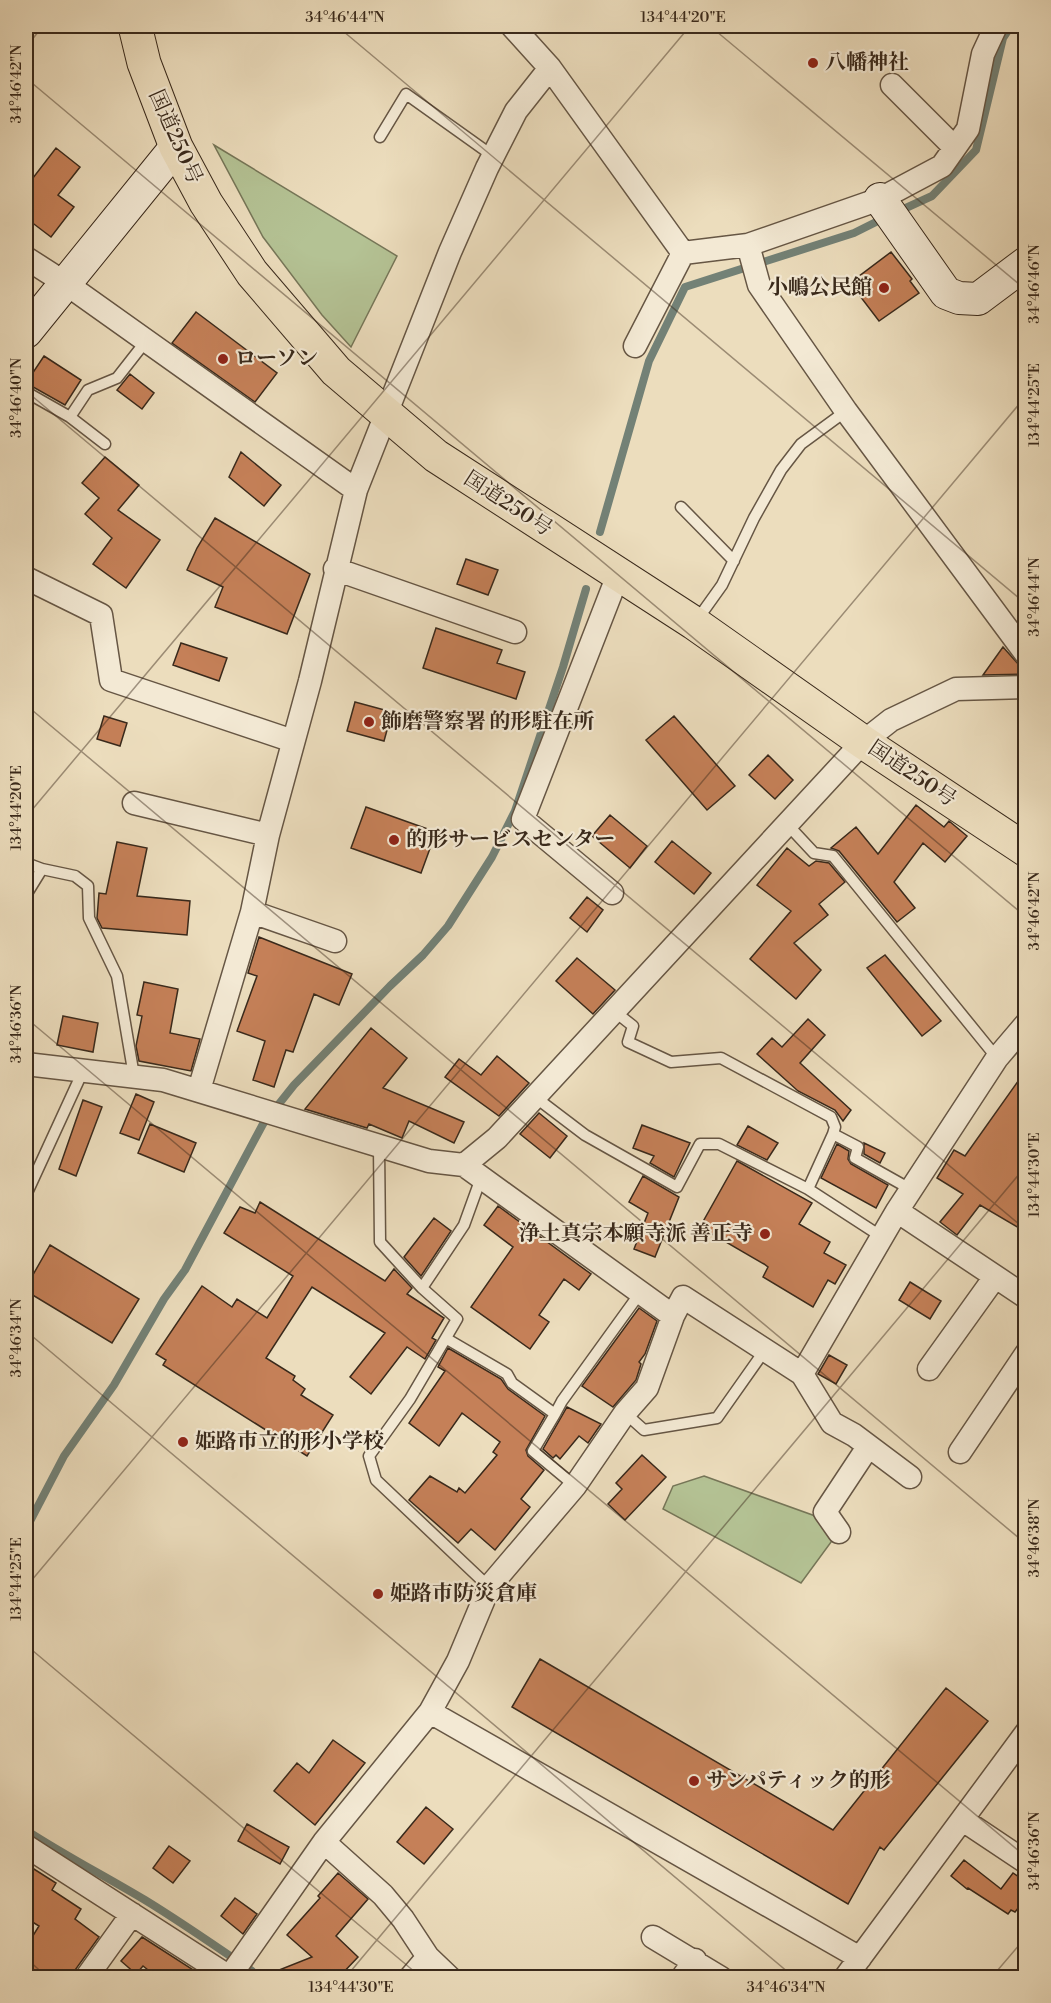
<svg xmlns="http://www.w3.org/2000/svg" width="1051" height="2003" viewBox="0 0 1051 2003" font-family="'Libre Bodoni','Noto Serif JP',serif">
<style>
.green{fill:#b4c294;stroke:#767658;stroke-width:1.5}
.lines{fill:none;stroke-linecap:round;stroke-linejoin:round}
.stream{stroke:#738176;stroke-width:8}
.building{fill:#c58058;stroke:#39291b;stroke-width:1.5}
.lane-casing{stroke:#665644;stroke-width:13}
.street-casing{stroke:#665644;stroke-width:25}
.secondary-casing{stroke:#39291b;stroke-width:34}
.highway-casing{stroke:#39291b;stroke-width:35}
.lane{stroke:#f3e9d4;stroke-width:10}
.street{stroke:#f3e9d4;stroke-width:22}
.secondary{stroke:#f3e9d4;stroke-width:32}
.highway{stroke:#ecddbd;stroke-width:33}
.ticks{fill:none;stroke:#39291b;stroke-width:1.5;stroke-opacity:0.45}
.poi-dot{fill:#8f2418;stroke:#f3e9d4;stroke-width:2}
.labels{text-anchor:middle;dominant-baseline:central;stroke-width:4.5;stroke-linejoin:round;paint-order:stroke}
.poi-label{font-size:21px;font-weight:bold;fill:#39291b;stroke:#f3e9d4;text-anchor:start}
.street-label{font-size:21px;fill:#39291b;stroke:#f3e9d4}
.neatline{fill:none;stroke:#39291b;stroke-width:2}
.ticks-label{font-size:15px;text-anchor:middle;fill:#39291b}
</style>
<rect width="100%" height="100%" fill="#ecddbd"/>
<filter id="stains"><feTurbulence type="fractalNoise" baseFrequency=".00333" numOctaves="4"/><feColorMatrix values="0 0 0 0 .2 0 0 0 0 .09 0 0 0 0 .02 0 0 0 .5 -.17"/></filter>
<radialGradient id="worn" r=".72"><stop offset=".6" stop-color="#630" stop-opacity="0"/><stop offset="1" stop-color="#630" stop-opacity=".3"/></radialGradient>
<path class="green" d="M214,145L397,256L351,347L322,315L263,237Z
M704,1476L818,1517L834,1538L801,1583L663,1509L673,1486Z"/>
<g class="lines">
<path class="stream" d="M897,212L932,196L976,150L1003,38L1011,26
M600,532L649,361L685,287L854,233L886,217
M26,1529L64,1456L114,1385L164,1299L185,1270L263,1124L294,1085L390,986L423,955L448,926L492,857L515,811L563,667L586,589
M26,1830C64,1855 105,1876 145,1900C181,1922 217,1947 252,1971L255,1978"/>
</g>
<path class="building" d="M56,148L80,167L58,195L74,207L51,237L26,218V187Z
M891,252L912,279L910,281L919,293L879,321L850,283Z
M196,312L277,373L255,402L172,343Z
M44,356L81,380L65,405L26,383Z
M130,374L154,393L142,409L117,390Z
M241,452L281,485L264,506L229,477Z
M105,457L139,485L118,510L160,540L126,588L93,564L112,538L85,514L99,498L82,483Z
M215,518L310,574L287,634L215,607L223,587L187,570L197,548Z
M466,559L498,570L488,595L457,584Z
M436,628L502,650L497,663L525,672L516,699L423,668Z
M181,643L227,658L219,681L173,665Z
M1003,647L1026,673V674L983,675Z
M355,702L392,712L384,741L347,731Z
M104,716L127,723L120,746L97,739Z
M674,716L735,786L707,810L646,740Z
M768,755L793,780L775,799L749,775Z
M916,805L944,827L949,821L967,836L945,862L923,843L894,882L915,908L897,922L839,851L831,848L856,827L878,854Z
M366,807L436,832L421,873L351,848Z
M610,815L647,846L630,868L592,836Z
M672,841L711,873L694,894L655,862Z
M117,842L147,848L137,896L190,901L187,935L102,928L97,918L99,893L106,894Z
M787,848L809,866L816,861L829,863L845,882L819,904L828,915L794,943L821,970L796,999L750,959L791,911L757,885Z
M587,897L603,910L587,932L570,918Z
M259,937L352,974L339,1005L314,994L293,1052L286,1050L274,1087L253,1080L265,1041L237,1031L257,976L248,973Z
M885,955L941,1021L922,1036L867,968Z
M577,958L615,990L593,1014L556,981Z
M144,982L178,989L170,1033L200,1039L191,1071L139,1061L136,1046L142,1016L137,1015Z
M63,1016L98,1023L93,1052L57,1045Z
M808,1019L825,1035L800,1063L851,1110L843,1121L835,1110L798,1091L757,1054L772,1038L782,1047Z
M371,1028L407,1058L383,1088L464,1122L454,1143L409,1121L402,1138L369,1124L367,1128L305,1109Z
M497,1056L529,1083L499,1116L445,1077L459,1059L481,1075Z
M1026,1070V1232L980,1205L957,1235L940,1222L963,1194L937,1178L954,1150L965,1156Z
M136,1094L154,1102L139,1140L120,1133Z
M83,1100L102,1107L76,1176L59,1169Z
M539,1113L567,1136L550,1158L520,1134Z
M150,1124L196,1143L184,1172L138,1153Z
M642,1125L690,1143L674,1177L650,1163L654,1156L633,1148Z
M748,1126L778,1143L767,1160L737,1145Z
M864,1143L885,1153L880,1163L864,1154Z
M837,1144L849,1151L848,1159L851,1164L888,1185L876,1208L821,1178Z
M737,1161L812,1203L799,1224L830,1242L824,1253L846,1265L835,1284L828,1280L813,1307L763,1277L768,1267L764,1264L700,1227Z
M643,1176L679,1197L655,1257L634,1249L648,1213L629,1202Z
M260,1202L385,1281L394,1269L412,1288L407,1294L444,1318L432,1338L436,1340L425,1359L407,1347L371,1394L350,1377L385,1333L312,1287L266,1358L295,1376L293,1380L305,1389L301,1395L333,1415L307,1456L163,1365L166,1360L156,1354L202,1286L232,1307L237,1299L267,1318L293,1276L224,1233L240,1207L255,1213Z
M498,1206L591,1274L579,1290L564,1279L539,1315L549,1322L530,1349L471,1307L513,1247L484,1225Z
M434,1218L451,1231L421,1276L404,1257Z
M50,1245L139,1299L112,1343L26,1291V1287Z
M910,1282L941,1301L930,1319L899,1300Z
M639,1308L657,1321L645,1354L639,1362L641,1364L636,1380L613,1407L582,1386Z
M448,1348L501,1379L508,1389L545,1416L526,1450L528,1456L544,1470L521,1499L530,1507L495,1550L471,1529L458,1543L409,1500L430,1476L457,1492L459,1488L465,1493L497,1455L493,1452L500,1442L462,1413L439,1446L409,1423L445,1371L438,1367Z
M829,1355L847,1365L836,1384L818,1374Z
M567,1407L601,1424L588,1443L579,1436L560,1459L556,1455L553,1458L543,1449Z
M642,1455L666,1477L625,1520L608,1504L622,1489L616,1483Z
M540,1659L833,1830L946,1688L988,1721L884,1850L880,1847L848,1904L512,1707Z
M333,1740L365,1763L315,1825L274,1791L297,1763L309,1773Z
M426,1807L453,1829L424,1864L397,1842Z
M247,1824L289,1847L280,1864L238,1841Z
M169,1846L190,1861L173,1883L153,1868Z
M964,1860L1001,1889L1013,1873L1026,1882V1898L1015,1912L1011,1910L1008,1914L968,1888L967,1889L951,1876Z
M26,1864L56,1883L52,1890L81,1909L75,1919L99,1937L75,1970L72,1977H37L26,1970V1947L39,1926L26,1918Z
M338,1873L368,1899L336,1936L358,1957L339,1977H264V1976L312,1957L287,1935L320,1898L318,1896Z
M235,1898L257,1914L243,1934L221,1916Z
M142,1937L195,1971L203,1977H157L143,1966L136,1974L121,1961Z"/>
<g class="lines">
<g class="lane-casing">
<path id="lane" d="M380,137L406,94L493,156
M26,392L70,417L105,444
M70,417L88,390L117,378L146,341
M681,507L734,561
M697,620L722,585L754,518L781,470L801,444L846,411
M786,823L814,853L833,856L997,1058
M26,863L42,869L75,876L88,886L89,918L117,976L134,1076
M26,895L42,869
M614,1011L633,1026L628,1042L671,1062L721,1058L831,1117L835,1127L833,1134L808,1189
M535,1097L585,1135L677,1187L700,1144H719L808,1189L882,1237
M833,1134L858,1147L855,1158L912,1190
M379,1147L380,1242L422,1288L457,1319L410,1399L369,1456L376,1480L489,1587
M26,1195L83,1071
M422,1288L464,1225L481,1178
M447,1339L507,1374L512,1383L555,1414L533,1451L575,1486
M625,1413L644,1430L717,1418L765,1350
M555,1414L562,1401L640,1293"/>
</g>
<g class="street-casing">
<path id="street" d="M512,26L550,68L683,253
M892,85L954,147
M748,245L759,285L846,411L1026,654
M26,258L65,283L356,490
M635,346L683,253L748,245L880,199L942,166L968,129L983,54L996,26
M335,569L515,632
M26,578L101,615L111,680L293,741
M134,803L268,835
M612,893L523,819L618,575
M252,912L335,941
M26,1064L163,1080L429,1161L464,1165L497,1138L863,742L891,720L956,689L1026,687
M199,1090L252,912L268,835L310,681L356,490L450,252L487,168L516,111L550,68
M897,1211L1026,1297
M673,1316L683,1297L802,1374L897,1211L997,1058L1026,1024
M929,1369L995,1277
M802,1374L832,1423L854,1435L910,1477
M960,1452L1026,1354
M839,1532L825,1512L868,1447
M430,1712L860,1958
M963,1820L1026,1862
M324,1842L383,1895L403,1919L428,1957L450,1978
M26,1846L231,1978
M653,1937L721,1978
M230,1976L324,1842L430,1712L458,1661L489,1587L575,1486L625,1413L647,1388L673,1316L464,1165
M86,1978L132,1914
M410,1978L428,1957
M682,1978L695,1960
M845,1978L1026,1733"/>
</g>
<g class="secondary-casing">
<path id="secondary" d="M880,199L946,293L959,298L978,299L1026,263
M26,332L176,147"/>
</g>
<g class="highway-casing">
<path id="highway" d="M135,26L144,63L176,147L206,203L252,273L336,371L436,456L694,623L863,742L1026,850"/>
</g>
<use href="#lane" class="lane"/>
<use href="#street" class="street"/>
<use href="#secondary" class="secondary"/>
<use href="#highway" class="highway"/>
</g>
<path class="ticks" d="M337,26L1026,604M710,26L1026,290M26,47L43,26M26,78L1026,917M26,391L1026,1230M26,705L1026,1544M26,817L690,26M26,1018L1026,1857M26,1331L795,1978M26,1587L1026,396M26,1645L422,1978M26,1958L48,1978M345,1978L1026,1166M991,1978L1026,1937"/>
<g class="poi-dot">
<circle cx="813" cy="63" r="6"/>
<circle cx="884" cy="288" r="6"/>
<circle cx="223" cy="359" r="6"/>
<circle cx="369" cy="722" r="6"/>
<circle cx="394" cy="840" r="6"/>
<circle cx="765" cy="1234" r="6"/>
<circle cx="183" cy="1442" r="6"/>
<circle cx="378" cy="1594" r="6"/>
<circle cx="694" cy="1781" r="6"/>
</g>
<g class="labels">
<g class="poi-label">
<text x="825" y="63">八幡神社</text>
<text x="872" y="288" text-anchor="end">小嶋公民館</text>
<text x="235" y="359">ローソン</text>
<text x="381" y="722">飾磨警察署 的形駐在所</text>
<text x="406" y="840">的形サービスセンター</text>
<text x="753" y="1234" text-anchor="end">浄土真宗本願寺派 善正寺</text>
<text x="195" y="1442">姫路市立的形小学校</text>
<text x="390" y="1594">姫路市防災倉庫</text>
<text x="706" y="1781">サンパティック的形</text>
</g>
<g class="street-label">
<text transform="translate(175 137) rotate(66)">国道250号</text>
<text transform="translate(508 504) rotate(33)">国道250号</text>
<text transform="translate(912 774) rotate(34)">国道250号</text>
</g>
</g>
<rect width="1051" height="2003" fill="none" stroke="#ecddbd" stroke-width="66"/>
<rect x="33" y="33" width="985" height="1937" class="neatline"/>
<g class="ticks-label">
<text x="345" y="22">34°46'44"N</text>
<text x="683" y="22">134°44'20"E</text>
<text transform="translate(16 84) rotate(-90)" y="5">34°46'42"N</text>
<text transform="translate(1034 284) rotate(-90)" y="5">34°46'46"N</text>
<text transform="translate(16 398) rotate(-90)" y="5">34°46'40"N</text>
<text transform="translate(1034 405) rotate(-90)" y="5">134°44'25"E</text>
<text transform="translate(1034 597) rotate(-90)" y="5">34°46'44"N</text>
<text transform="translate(16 808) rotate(-90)" y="5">134°44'20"E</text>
<text transform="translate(1034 911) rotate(-90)" y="5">34°46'42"N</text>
<text transform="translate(16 1024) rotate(-90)" y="5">34°46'36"N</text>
<text transform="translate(1034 1175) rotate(-90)" y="5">134°44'30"E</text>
<text transform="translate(16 1338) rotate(-90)" y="5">34°46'34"N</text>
<text transform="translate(1034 1538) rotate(-90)" y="5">34°46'38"N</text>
<text transform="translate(16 1579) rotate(-90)" y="5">134°44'25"E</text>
<text transform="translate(1034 1851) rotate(-90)" y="5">34°46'36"N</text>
<text x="351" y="1992">134°44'30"E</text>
<text x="786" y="1992">34°46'34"N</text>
</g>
<rect width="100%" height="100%" filter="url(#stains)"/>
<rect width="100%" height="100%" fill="url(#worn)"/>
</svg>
